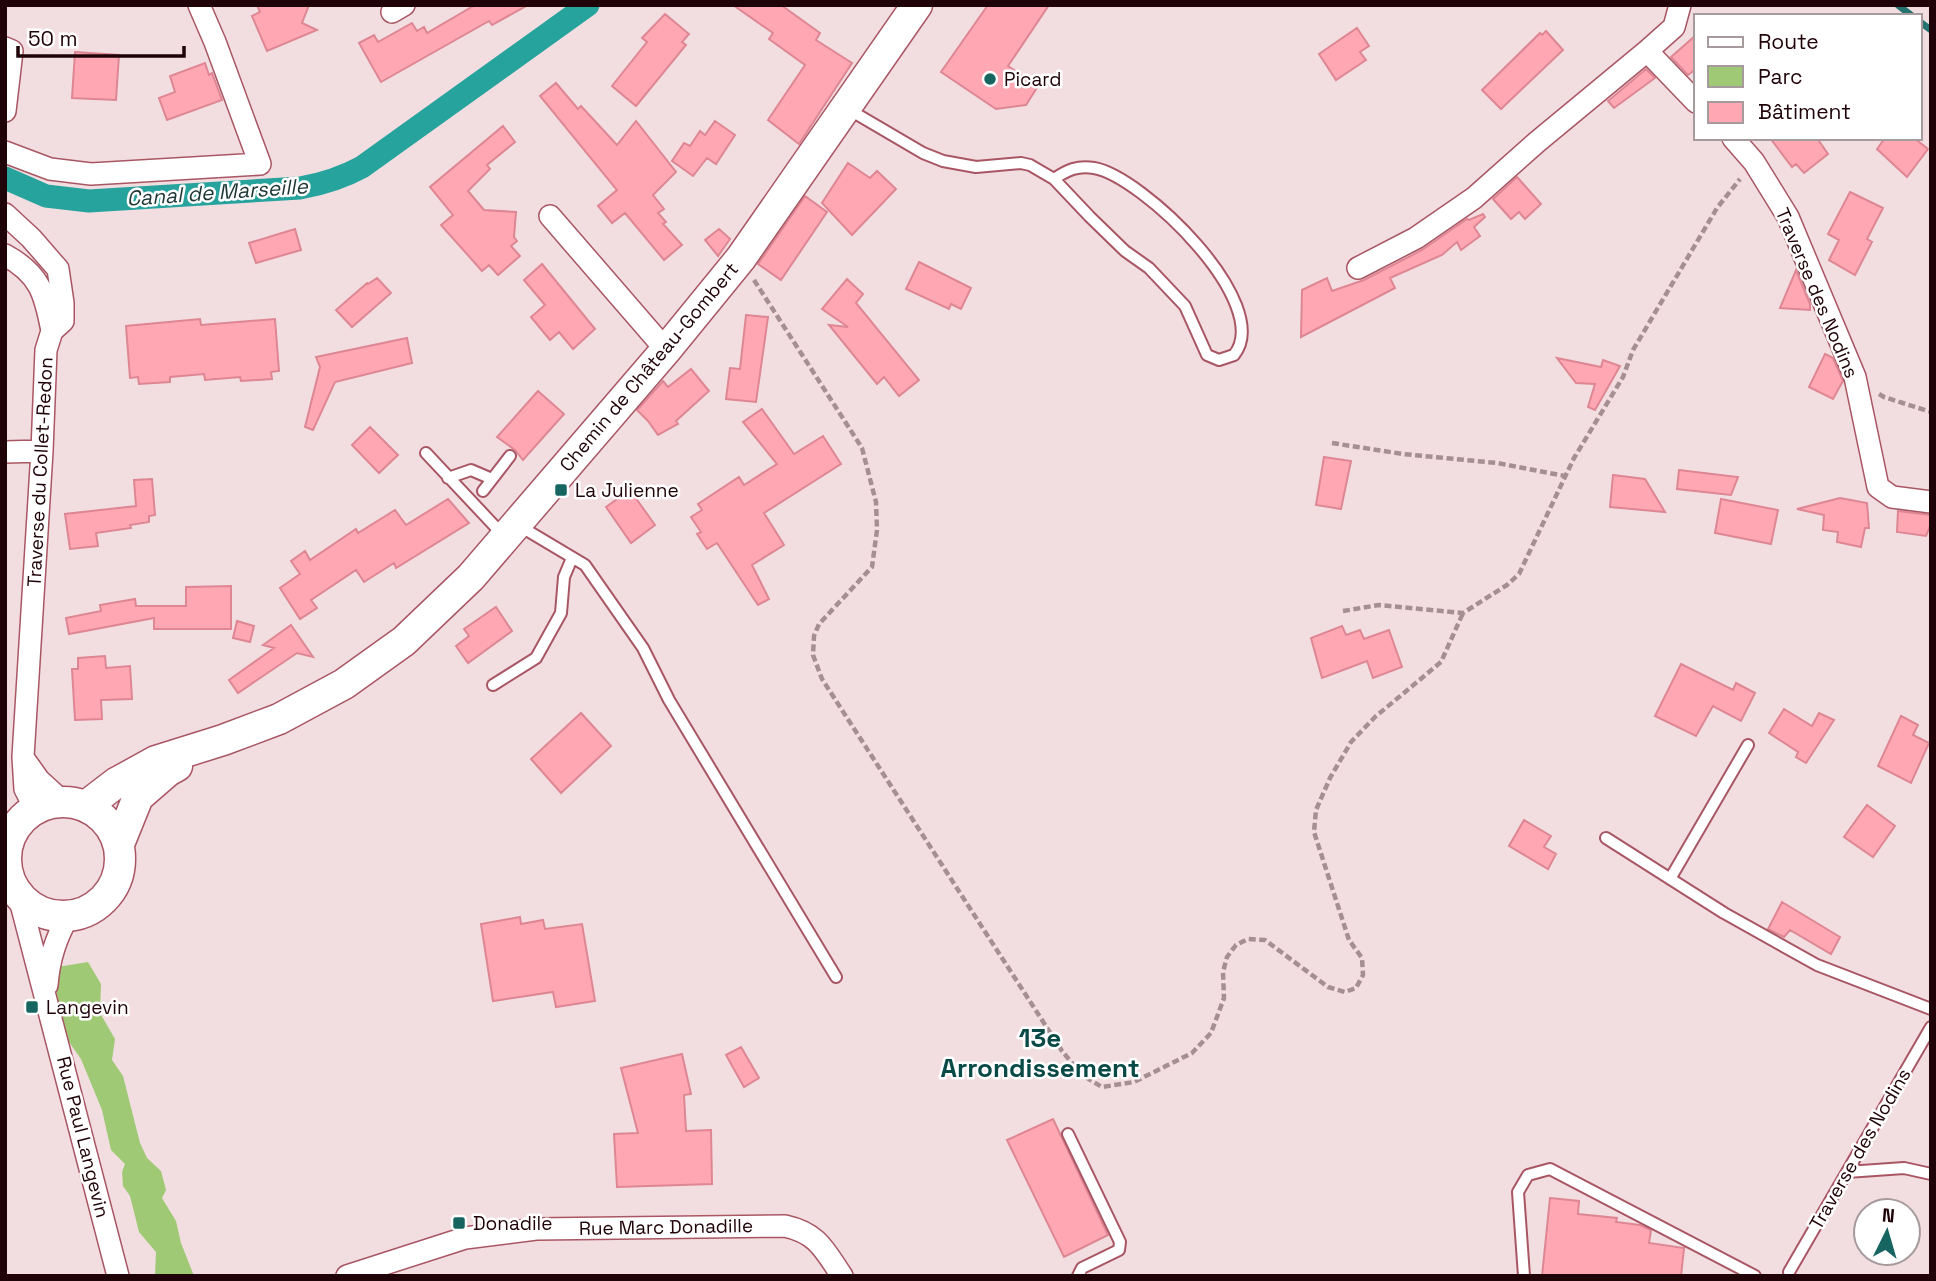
<svg xmlns="http://www.w3.org/2000/svg" width="1936" height="1281" viewBox="0 0 1936 1281" font-family="'Space Grotesk',sans-serif">
<style>
.green{fill:#9fc975}
.lines{fill:none;stroke-linecap:round;stroke-linejoin:round}
.stream{stroke:#247371;stroke-width:7}
.canal{stroke:#26a39d;stroke-width:23}
.building{fill:#ffa8b4;stroke:#de8693;stroke-width:2}
.lane-casing{stroke:#a95664;stroke-width:14}
.street-casing{stroke:#a95664;stroke-width:24}
.secondary-casing{stroke:#a95664;stroke-width:33}
.path{stroke:#a68f92;stroke-width:4.5;stroke-dasharray:7 3.5;stroke-linecap:butt}
.lane{stroke:#fff;stroke-width:10}
.street{stroke:#fff;stroke-width:21}
.secondary{stroke:#fff;stroke-width:30}
.poi-dot{fill:#176561;stroke:#fff;stroke-width:2.5}
.labels{text-anchor:middle;dominant-baseline:central;stroke-width:5;stroke-linejoin:round;paint-order:stroke}
.poi-label{font-size:19px;fill:#200309;stroke:#fff;text-anchor:start}
.street-label{font-size:19px;fill:#200309;stroke:#fff}
.water-label{font-size:21px;font-style:italic;fill:#1c3634;stroke:#fff}
.district-label{font-size:26px;font-weight:bold;fill:#094a47;stroke:#fff}
</style>
<rect width="100%" height="100%" fill="#f2dee0"/>
<path class="green" d="M88,962L101,984L100,1013L115,1039L112,1060L123,1076L140,1143L147,1158L161,1171L166,1190L162,1198L176,1221L181,1243L194,1276L155,1275L156,1252L139,1232L130,1196L123,1186L122,1172L125,1164L111,1150L102,1110L81,1059L69,1042L61,1017L55,984L57,967Z"/>
<g class="lines">
<path class="stream" d="M1898,5L1912,16
M1920,22L1931,30"/>
<path class="canal" d="M5,178L46,196L89,201L300,188C323,184 342,178 362,167L588,5"/>
</g>
<path class="building" d="M257,5H309L302,23L317,30L267,51L252,16L260,12Z
M475,5H528L492,25L489,21L381,82L359,43L374,35L378,42L412,23L417,31L424,27L427,33Z
M733,5H781L820,33L816,40L852,63L799,144L768,120L805,65L769,39L773,33Z
M988,5H1049L1008,66L1038,86L1026,105L996,109L941,72Z
M665,14L689,34L682,42L686,45L636,106L612,86L647,42L642,38Z
M1357,28L1369,46L1360,52L1366,60L1336,80L1319,54Z
M1546,31L1563,50L1501,109L1482,90L1540,33L1542,35Z
M1696,35V69L1688,75L1671,57Z
M75,52L119,55L116,100L72,98Z
M205,63L209,75L212,73L222,100L167,120L159,98L175,92L170,76Z
M1646,69L1655,78L1614,108L1608,101Z
M556,83L578,109L581,106L617,145L636,121L676,172L653,195L664,209L658,213L666,222L663,224L682,245L664,260L625,213L612,223L598,206L617,190L540,96Z
M715,121L735,135L716,164L707,158L693,176L672,161L684,143L690,146L700,131L705,135Z
M503,126L515,142L487,165L490,169L468,191L484,210L516,212L514,237L517,241L511,246L520,256L498,275L489,265L482,271L441,225L453,215L430,187Z
M1770,138H1817L1828,154L1804,173L1796,164L1792,167Z
M1885,138H1914L1928,149L1907,177L1877,149Z
M848,163L870,178L877,171L896,189L852,235L822,203Z
M1517,177L1541,204L1525,219L1519,212L1511,219L1493,199Z
M1850,192L1883,208L1867,239L1872,242L1855,275L1829,260L1839,240L1828,234Z
M805,196L827,212L781,280L758,264Z
M1483,214L1485,217L1474,227L1480,236L1461,250L1457,242L1442,255L1390,278L1395,288L1301,337L1302,290L1327,278L1332,291L1364,280L1422,250L1467,219L1469,220Z
M295,229L301,250L256,263L249,243Z
M719,229L730,239L718,256L705,240Z
M919,262L971,288L961,309L951,304L949,309L906,289Z
M542,264L595,329L573,349L559,332L550,340L531,317L545,305L524,280Z
M1796,270L1810,304V310L1780,308Z
M377,278L391,293L352,327L336,310L367,283L368,284Z
M847,279L863,294L856,303L919,380L899,396L884,377L877,384L829,325L848,327L822,309Z
M746,315L768,317L756,402L726,399L730,368L740,369Z
M200,319L201,325L275,319L279,371L271,372L272,379L241,381L240,377L205,380L204,374L170,377V382L139,384L138,377L130,378L126,326Z
M407,338L412,363L335,382L313,430L305,427L320,367L316,357Z
M1825,354L1833,358L1843,381L1833,399L1809,387Z
M1557,358L1601,367L1603,360L1620,366L1595,410L1588,407L1595,384L1576,383Z
M691,369L709,391L676,421L678,424L658,435L648,421L637,410L663,381L668,387Z
M538,391L564,414L523,460L515,450L497,437Z
M762,409L794,454L823,436L841,464L764,513L784,545L752,565L769,599L758,605L717,543L707,549L697,534L701,532L691,517L702,510L698,504L739,477L744,485L777,464L743,422Z
M370,427L398,455L379,473L352,445Z
M1324,457L1351,461L1341,509L1316,505Z
M1679,470L1738,477L1731,495L1677,489Z
M1613,475L1645,479L1665,512L1610,507Z
M152,479L155,515L149,516V522L130,525L131,528L96,533L98,546L70,549L65,514L136,506L134,480Z
M630,490L655,525L631,543L606,507Z
M1840,498L1867,503L1869,528H1865L1861,547L1837,542L1838,532L1823,530L1824,515L1797,509Z
M448,499L469,523L396,568L394,563L364,582L356,570L311,600L317,608L300,619L280,588L300,574L291,561L305,551L310,560L356,529L358,533L395,510L406,525Z
M1721,499L1778,510L1771,544L1715,533Z
M1898,511L1931,515V524L1926,536L1897,532Z
M231,586V629H154V618L69,634L66,618L101,611L100,605L135,599L136,606H186V587Z
M496,607L512,631L468,663L456,646L469,636L464,629Z
M237,621L254,626L250,642L233,638Z
M291,625L313,657L297,653L238,693L229,680L274,648L263,645Z
M1342,626L1346,635L1360,630L1364,639L1389,630L1402,667L1373,678L1367,661L1322,678L1311,638Z
M105,656L106,668L130,666L132,699L101,700L102,719L75,720L72,669H78V658Z
M1681,664L1733,690L1736,683L1755,693L1741,721L1713,706L1696,736L1655,716Z
M1784,709L1812,726L1819,713L1834,720L1806,763L1796,757L1798,752L1769,733Z
M581,713L611,746L561,793L531,759Z
M1901,716L1918,725L1913,735L1929,743L1911,783L1878,766Z
M1867,805L1895,826L1873,857L1844,837Z
M1524,820L1551,836L1544,847L1556,854L1548,869L1509,846Z
M1782,902L1840,937L1831,954L1790,930L1784,937L1768,929Z
M520,917L521,924L543,920L545,929L582,924L595,1001L556,1007L553,992L493,1001L481,924Z
M741,1047L759,1078L744,1087L726,1055Z
M682,1054L691,1094L684,1095L686,1131L711,1130L712,1184L617,1187L614,1134L638,1133L621,1068Z
M1053,1119L1108,1235L1064,1257L1007,1140Z
M1550,1198L1579,1201L1578,1214L1617,1218L1616,1222L1640,1225L1651,1230L1649,1243L1684,1248L1681,1276H1542Z"/>
<g class="lines">
<g class="lane-casing">
<path id="lane" d="M848,109L923,153L943,161L976,167L1021,163L1030,165L1054,179L1090,217L1125,251L1149,268L1185,306L1207,355L1219,360L1234,355C1275,304 1142,176 1094,168C1078,165 1067,170 1054,179
M426,453L503,535
M448,478L471,470L492,479
M483,491L510,456
M518,525L585,565L643,648L669,700L836,977
M493,685L536,658L561,613L564,577L572,558
M1606,838L1724,913L1817,965L1931,1009
M1670,879L1748,745
M1068,1134L1120,1242L1119,1250L1082,1268L1078,1276
M1847,1172L1904,1168L1931,1174
M1789,1272L1931,1027
M1524,1276L1518,1192L1528,1175L1550,1169L1755,1276"/>
</g>
<g class="street-casing">
<path id="street" d="M1680,5L1674,27L1647,51L1696,102
M392,12L404,5
M5,48L12,51L5,111
M1733,138L1754,162L1788,217L1855,377L1878,487L1892,497L1931,502
M5,152L50,169L91,174L260,164L215,42L199,5
M5,214L31,238L58,269L63,303V321L52,331L46,350L42,451L23,757L25,789L35,808
M550,216L666,350
M5,255C40,274 45,294 52,331
M1358,268L1416,238L1474,198L1537,142L1647,51
M5,452L42,451
M24,759L39,780L62,801
M20,900L118,1276
M47,985C49,958 56,939 68,916
M347,1276L465,1238L536,1229L785,1226C817,1233 824,1249 842,1276"/>
</g>
<g class="secondary-casing">
<path id="secondary" d="M6 859a57 57 0 1 1 114 0a57 57 0 1 1-114 0Z
M86,806L116,783L156,761L223,740L279,719L344,684L404,641L471,577L666,350L741,258L917,5
M119,844L138,797L168,771L177,766"/>
</g>
<path class="path" d="M754,280L862,448L876,502L877,530L872,567L819,624L814,636L813,655L822,679L1062,1051L1082,1075L1102,1087L1134,1082L1192,1053L1211,1033L1224,998L1223,972L1227,957L1236,945L1248,939L1265,940L1328,987L1345,992L1356,988L1363,975L1362,958L1349,940L1314,832L1316,810L1330,778L1351,742L1375,717L1441,662L1463,613
M1879,394L1884,397L1931,412
M1332,443L1403,454L1497,463L1565,476
M1343,611L1379,605L1463,613L1507,585L1519,574L1574,458L1623,377L1633,350L1717,208L1740,179"/>
<use href="#lane" class="lane"/>
<use href="#street" class="street"/>
<use href="#secondary" class="secondary"/>
</g>
<g class="poi-dot">
<circle cx="990" cy="79" r="7"/>
<rect x="554" y="483" width="14" height="14" rx="3.5"/>
<rect x="25" y="1000" width="14" height="14" rx="3.5"/>
<rect x="452" y="1216" width="14" height="14" rx="3.5"/>
</g>
<g class="labels">
<g class="poi-label">
<text x="1004" y="79">Picard</text>
<text x="575" y="490">La Julienne</text>
<text x="46" y="1007">Langevin</text>
<text x="473" y="1223">Donadile</text>
</g>
<g class="street-label">
<text transform="translate(1817 293) rotate(67)">Traverse des Nodins</text>
<text transform="translate(649 367) rotate(-50)">Chemin de Château-Gombert</text>
<text transform="translate(40 472) rotate(-87)">Traverse du Collet-Redon</text>
<text transform="translate(83 1137) rotate(76)">Rue Paul Langevin</text>
<text transform="translate(1860 1149) rotate(-60)">Traverse des Nodins</text>
<text transform="translate(666 1227) rotate(-1)">Rue Marc Donadille</text>
</g>
<g class="water-label">
<text transform="translate(217 192) rotate(-4)">Canal de Marseille</text>
</g>
<g class="district-label">
<text x="1040" y="1038">13e<tspan x="1040" dy="30">Arrondissement</tspan></text>
</g>
</g>
<rect width="1936" height="1281" fill="none" stroke="#200309" stroke-width="14"/>
<rect x="1694" y="14" width="228" height="126" fill="#ffffff" stroke="#a69a9d" stroke-width="2"/>
<rect x="1708" y="37" width="35" height="10" fill="#ffffff" stroke="#a69a9d" stroke-width="2"/>
<text x="1758" y="49" font-size="21" fill="#200309">Route</text>
<rect x="1708" y="66" width="35" height="21" fill="#9fc975" stroke="#a69a9d" stroke-width="2"/>
<text x="1758" y="84" font-size="21" fill="#200309">Parc</text>
<rect x="1708" y="102" width="35" height="21" fill="#ffa8b4" stroke="#a69a9d" stroke-width="2"/>
<text x="1758" y="119" font-size="21" fill="#200309">Bâtiment</text>
<g transform="translate(1887 1232) rotate(5)"><circle r="33" fill="#ffffff" stroke="#a69a9d" stroke-width="2"/>
<path d="M0-5L12 26L0 18L-12 26Z" fill="#176561"/>
<text y="-10" font-size="19" font-weight="bold" text-anchor="middle" fill="#200309">N</text>
</g>
<path d="M18 46v10h166v-10" fill="none" stroke="#200309" stroke-width="3.5"/>
<text x="28" y="46" font-size="21" fill="#200309" stroke="#ffffff" stroke-width="5" paint-order="stroke">50 m</text>
</svg>
